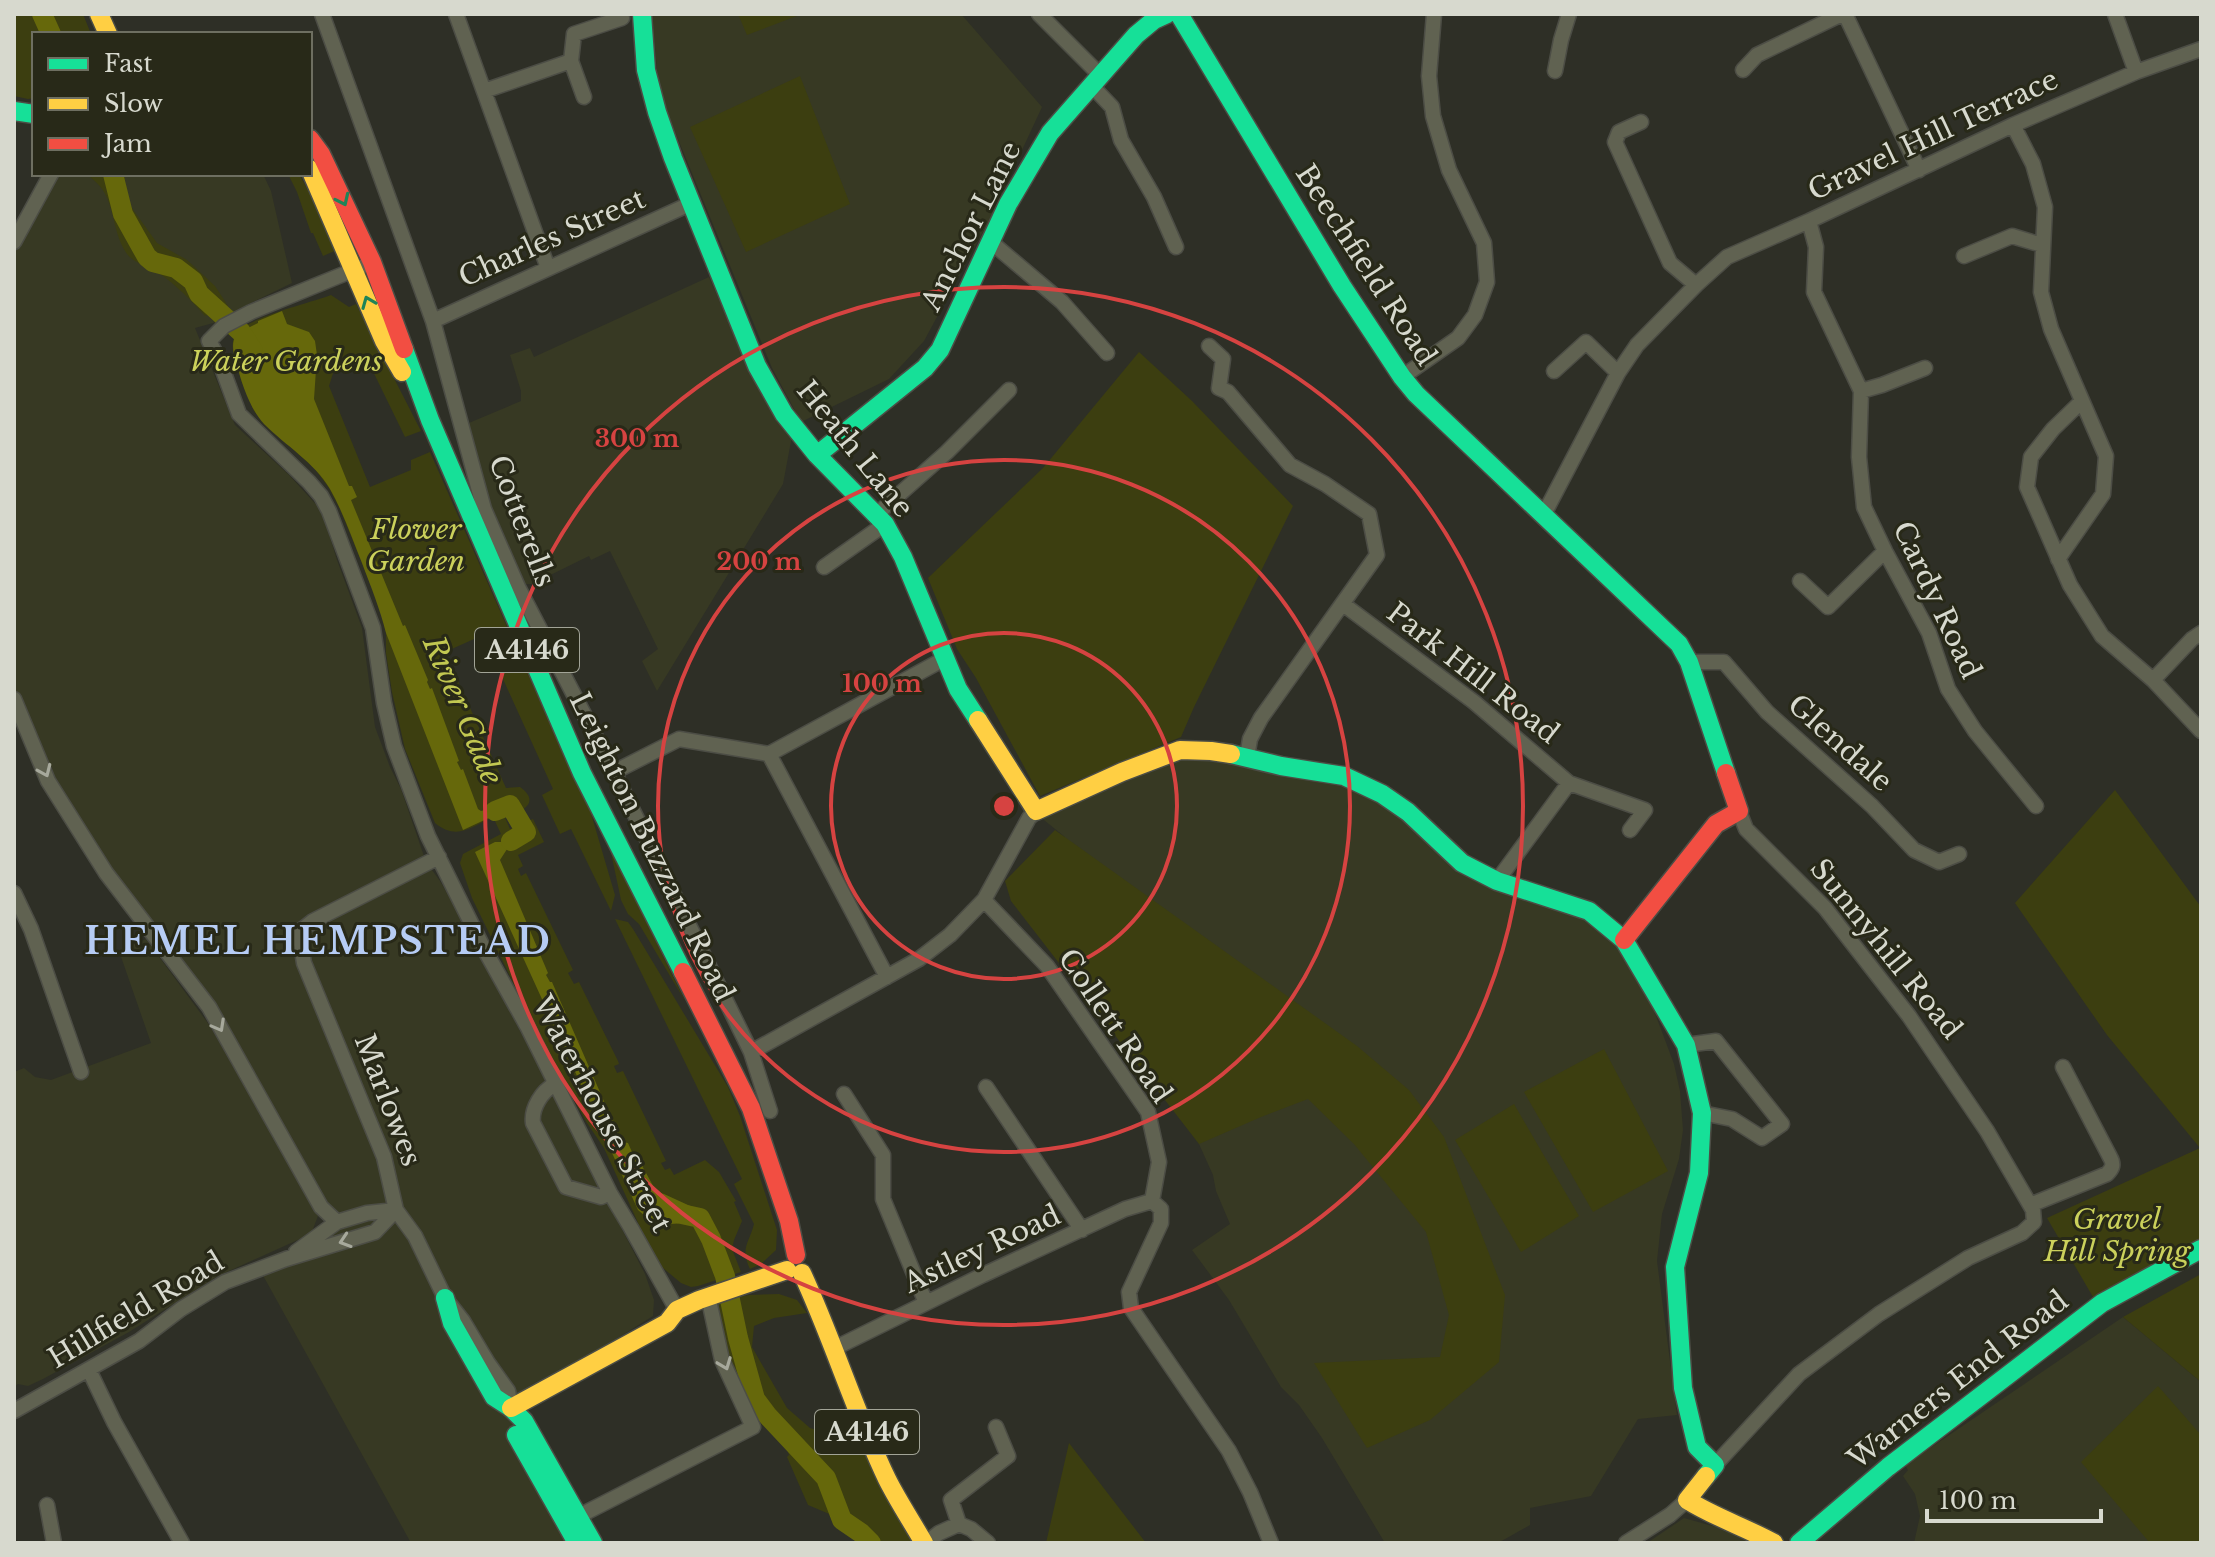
<svg xmlns="http://www.w3.org/2000/svg" width="2215" height="1557" viewBox="0 0 2215 1557" font-family="'Libre Baskerville',serif">
<style>
.built{fill:#373923}
.green{fill:#3c3e10}
.water{fill:#66680b}
.lines{fill:none;stroke-linecap:round;stroke-linejoin:round}
.river{stroke:#66680b;stroke-width:20}
.street-casing{stroke:#4c4d45;stroke-width:17}
.fast-casing{stroke:#4c4d45;stroke-width:21}
.slow-casing{stroke:#4c4d45;stroke-width:21}
.jam-casing{stroke:#4c4d45;stroke-width:21}
.street{stroke:#606251;stroke-width:14}
.fast{stroke:#16e098;stroke-width:18}
.slow{stroke:#ffcf43;stroke-width:18}
.jam{stroke:#f24e42;stroke-width:18}
.oneway{stroke:#1f8458}
.oneway2{stroke:#a7a99c}
.ring{fill:none;stroke:#d64341;stroke-width:4}
.labels{text-anchor:middle;dominant-baseline:central;stroke-width:6;stroke-linejoin:round;paint-order:stroke}
.shield{fill:#282918;stroke:#a2a497;stroke-width:2}
.shield-label{font-size:26px;font-weight:bold;fill:#d7d9ce}
.street-label{font-size:28px;fill:#d7d9ce;stroke:#282918}
.park-label{font-size:28px;font-style:italic;fill:#cbd15b;stroke:#282918}
.water-label{font-size:30px;font-style:italic;fill:#c2c851;stroke:#282918}
.district-label{font-size:36px;font-weight:bold;letter-spacing:2px;fill:#b6ccf4;stroke:#282918}
.centre{fill:#d64341;stroke:#282918;stroke-width:4}
.ring-label{font-size:24px;text-anchor:middle;font-weight:bold;fill:#d64341;stroke:#282918;stroke-width:6;stroke-linejoin:round;paint-order:stroke}
</style>
<rect width="100%" height="100%" fill="#2e2f26"/>
<path class="built" d="M652,14H961L1042,107L991,217L924,341L889,379L801,422L772,368L659,93Z
M58,174H263L271,191L292,283L247,305L224,320L195,328L235,425L289,475L322,511L337,560L362,628L375,727L390,767L401,789L426,862L440,881L467,928L645,1274L654,1300L653,1316L608,1344L531,1385L512,1408L593,1543H411L260,1270L337,1222L174,963L48,781L14,699V242Z
M709,277L748,367L792,436L783,484L657,691L642,661L658,649L610,551L591,560L589,556L532,584H525L486,494L464,425L521,401V391L510,355L530,348L534,357Z
M1227,756L1355,789L1412,823L1600,928L1638,968L1674,1064L1680,1091L1683,1130L1679,1159L1662,1214L1657,1261L1677,1415L1638,1419L1591,1496L1530,1508V1525L1498,1543H1385L1322,1438L1299,1405L1281,1387L1229,1300L1192,1250L1230,1224L1216,1191L1213,1175L1199,1144L1190,1114L1056,850L1065,837L1039,816L1168,761Z
M146,939L210,1026L318,1216L311,1234L218,1276L129,1332L43,1379L28,1386L18,1384L14,1387V1072L24,1068L35,1077L51,1080L151,1043L119,951Z
M2123,1317L2201,1382V1543H1914L1920,1516L1915,1494L1903,1476L1908,1470L1905,1465Z
M1684,1518L1755,1538L1753,1543H1647Z"/>
<path class="green" d="M14,14H83L91,34H34V98L28,99L14,96Z
M738,14H802L747,35Z
M800,76L850,204L746,252L690,127Z
M91,174H125V191L129,204L157,243L187,260L215,286L228,306L205,316C191,300 176,285 159,273C149,267 134,263 127,254C109,228 118,197 90,177Z
M288,174H299L320,212L337,250L323,256L313,233H311L297,192Z
M331,295L349,307L356,304L421,431L405,437L365,355L335,367L329,386L370,487L411,470V460L430,452L572,774L590,810L615,895L611,911L571,829L560,834L542,795L553,789L483,635L445,652L506,788L520,787C539,801 526,809 511,816L508,811L503,813L510,829L533,819L544,842L518,855L523,866L518,869L521,876L526,873L573,970L568,973L574,984L579,982L618,1061L619,1064L614,1066L617,1073L623,1071L666,1161L661,1163L665,1170L670,1168L674,1175L705,1160L719,1172L736,1201L734,1202L742,1221L734,1240L732,1249L741,1272L698,1286L691,1287L681,1283L663,1268L645,1238L604,1148L587,1123L547,1052L472,898L460,863L463,854L501,834L493,817C471,827 457,841 435,823L405,749L392,692L386,653V633L381,610L340,509L329,488L315,469L264,423L254,411L241,380L233,350C232,343 233,338 238,332C250,317 310,303 331,295Z
M1139,352L1192,401L1293,506L1194,707L1181,737L1040,796L976,678L957,649L928,578L1043,468Z
M2115,790L2201,907V1239L2093,1297L2047,1218L2200,1148L2107,1035L2015,903Z
M1055,830L1357,1046L1409,1090L1444,1137L1505,1295L1499,1362L1430,1420L1367,1448L1314,1363L1440,1357L1449,1315L1426,1232L1354,1144L1308,1099L1261,1117L1199,1144L1011,901L1005,881Z
M610,848L685,1001L639,924L628,914L621,900Z
M615,919L628,922L633,929L728,1087L740,1116L777,1230L776,1250L761,1264L750,1269C740,1247 749,1244 754,1224L734,1184L742,1179Z
M1604,1049L1668,1171L1593,1212L1524,1092Z
M1514,1104L1579,1216L1521,1252L1455,1140Z
M2201,1274V1382L2123,1317Z
M779,1294L797,1300L807,1313L774,1318L754,1326L752,1347L787,1408L810,1428L820,1431L850,1407L913,1543H862L846,1521L808,1505L787,1457L789,1455L786,1446L763,1418L756,1417L724,1354L715,1302L749,1295Z
M2158,1386L2201,1435V1543H2150L2081,1462Z
M1069,1443L1146,1543H1046Z"/>
<path class="water" d="M282,311L287,324L309,332L315,341L317,355L314,399L349,486H352L357,497L351,500L403,626L405,625L428,680L427,682L430,689L432,688L459,761L457,762L461,770L463,769L478,809L481,811L512,803L517,813L512,815L508,809L463,830L386,633C380,609 371,587 362,563C352,538 343,512 330,489C314,462 286,446 264,424C249,407 242,384 236,362C231,346 231,334 247,326L248,328L258,323V321Z
M524,823L529,833L511,843L500,860L548,973L546,975L550,982H552L620,1138L623,1142L628,1143L632,1152L643,1166L640,1171L636,1172L645,1194L657,1192L664,1194L701,1211L702,1217C678,1225 659,1230 638,1210L475,852L495,842H503L521,833L518,826Z"/>
<g class="lines">
<path class="river" d="M42,14L51,34
M113,174L123,214L147,257L153,262L176,268L193,281L199,294L241,332L253,351
M495,811L510,805L526,832L511,841
M628,1161L654,1208L700,1218L711,1239L725,1276L738,1338L755,1399L767,1415L826,1478L842,1520L861,1533L871,1543"/>
<g class="street-casing">
<path id="street" d="M322,14L433,321L484,509L518,587L614,772L751,1052L770,1111
M456,14L548,268
M1039,14L1100,75
M1845,14L1919,170
M2115,14L2136,72
M571,61L584,97
M1743,70L1757,55L1842,14
M1555,71L1561,40L1569,14
M1092,86L1112,107L1121,140L1154,197L1176,247
M484,91L571,61L574,34L622,18
M1641,122L1619,132L1615,142L1670,263L1696,285
M2013,125L2033,164L2045,207L2041,292L2051,329L2106,456L2103,494L2058,559
M1809,221L1816,247L1814,292L1861,391L1859,457L1864,507L1885,551L1929,633L1948,689L1975,731L2036,806
M14,242L51,174
M991,242L1062,302L1107,353
M1964,256L2012,236L2042,245
M361,267L251,312L224,326L209,341L218,357L239,414L309,482L321,496L329,511L373,628L384,703L394,746L428,836L482,945L527,1026L610,1193L631,1228L677,1310
M433,321L692,203
M1209,346L1223,359L1219,388L1228,392L1290,465L1325,484L1369,514L1377,555L1261,718L1250,739L1247,757
M1554,371L1586,342L1618,373
M1402,377L1458,338L1475,315L1487,282L1484,243L1449,170L1433,116L1429,76L1434,14
M1861,391L1882,385L1925,368
M2082,401L2053,429L2031,457L2027,487L2070,585L2102,636L2153,680L2201,731
M876,515L947,452L1009,390
M1543,516L1618,373L1637,345L1696,285L1727,257L1809,221L2013,125L2136,72L2201,49
M824,567L885,524
M1800,581L1828,607L1885,551
M1343,604L1474,702L1569,783L1645,810L1630,830
M1689,662H1724L1767,712L1872,806L1914,850L1939,862L1959,854
M2153,680L2192,639L2201,633
M14,699L48,781L106,873L209,1007L321,1207L337,1222
M769,754L887,977
M614,772L679,739L769,754L944,659
M439,857L313,921L299,932L304,963L384,1157L396,1210L415,1236L445,1298L463,1321L488,1363L508,1391L511,1408
M1497,881L1569,783
M14,893L31,929L81,1072
M984,900L1047,966L1148,1112L1159,1162L1152,1201
M1686,1045L1716,1041L1782,1124L1762,1138L1732,1119L1702,1113
M751,1052L919,959L950,935L984,900L1029,818L1036,811
M555,1084C542,1091 531,1108 533,1123L566,1187L601,1197L610,1193
M986,1087L1082,1230
M844,1094L883,1155V1199L926,1303
M1152,1201L1161,1209V1223L1129,1292L1131,1308L1229,1451L1250,1492L1271,1543
M2030,1205L2107,1174C2113,1168 2114,1164 2110,1157L2063,1067
M296,1252L337,1222L367,1213L396,1210
M835,1348L983,1275L1125,1209L1152,1201
M89,1370L114,1422L182,1543
M14,1411L139,1341L181,1309L225,1282L286,1259L375,1232L396,1210
M1715,1465L1799,1374L1879,1314L1968,1258L2022,1233L2034,1222L2033,1210L1987,1131L1909,1016L1825,908L1746,829L1739,811
M47,1505L54,1543
M579,1516L753,1427L722,1360L708,1296
M959,1524L951,1500L1008,1456L996,1427
M926,1543L939,1533L959,1524L971,1529L988,1543
M1626,1543L1670,1515L1687,1500"/>
</g>
<g class="fast-casing">
<path id="fast" d="M642,14L646,70L657,112L673,158L757,366L784,414L817,455L885,524L903,557L958,689L978,720
M1179,14L1342,286L1402,377L1416,394L1679,644L1689,662L1726,773
M14,111L34,114
M404,349L430,420L582,773L683,972
M817,455L925,368L940,350L1008,204L1050,133L1136,35L1154,20L1167,14
M1231,754L1281,766L1344,776L1382,794L1408,812L1462,863L1497,881L1589,911L1624,940L1686,1045L1702,1113L1699,1173L1675,1267L1683,1388L1697,1447L1715,1465L1706,1476
M445,1298L452,1323L494,1397L511,1408L524,1421L593,1543
M516,1435L577,1543
M1799,1543L1888,1467L2102,1303L2201,1249"/>
</g>
<g class="slow-casing">
<path id="slow" d="M99,14L108,34
M310,169L384,341L402,372
M978,720L1036,811L1122,772L1180,750L1211,751L1231,754
M802,1273C833,1340 855,1412 887,1479C898,1501 912,1522 924,1543
M511,1408L667,1323L677,1310L699,1300L787,1270
M1706,1476L1687,1500C1716,1518 1745,1527 1774,1543"/>
</g>
<g class="jam-casing">
<path id="jam" d="M310,139L321,154L372,262L404,349
M1624,940L1716,824L1739,811L1726,773
M683,972L751,1108L789,1221L796,1255"/>
</g>
<use href="#street" class="street"/>
<use href="#fast" class="fast"/>
<use href="#slow" class="slow"/>
<use href="#jam" class="jam"/>
</g>
<defs><path id="oneway-chevron" d="M-2-3.5L2.5 0L-2 3.5" fill="none" stroke-width="1.6" stroke-linecap="round" stroke-linejoin="round" transform="scale(2)"/></defs>
<g class="oneway">
<use href="#oneway-chevron" transform="translate(343 200) rotate(65)"/>
<use href="#oneway-chevron" transform="translate(368 302) rotate(-112)"/>
</g>
<g class="oneway2">
<use href="#oneway-chevron" transform="translate(45 771) rotate(66)"/>
<use href="#oneway-chevron" transform="translate(219 1026) rotate(61)"/>
<use href="#oneway-chevron" transform="translate(345 1241) rotate(162)"/>
<use href="#oneway-chevron" transform="translate(725 1364) rotate(69)"/>
</g>
<g class="ring">
<circle cx="1004" cy="806" r="173"/>
<circle cx="1004" cy="806" r="346"/>
<circle cx="1004" cy="806" r="519"/>
</g>
<g class="labels">
<g class="shield">
<rect x="475" y="628" width="104" height="44" rx="6"/>
<rect x="815" y="1410" width="104" height="44" rx="6"/>
</g>
<g class="shield-label">
<text x="527" y="650">A4146</text>
<text x="867" y="1432">A4146</text>
</g>
<g class="street-label">
<text transform="translate(1933 135) rotate(-25)">Gravel Hill Terrace</text>
<text transform="translate(971 226) rotate(-63)">Anchor Lane</text>
<text transform="translate(552 238) rotate(-24)">Charles Street</text>
<text transform="translate(1366 265) rotate(57)">Beechfield Road</text>
<text transform="translate(855 449) rotate(51)">Heath Lane</text>
<text transform="translate(522 521) rotate(69)">Cotterells</text>
<text transform="translate(1937 600) rotate(65)">Cardy Road</text>
<text transform="translate(1473 673) rotate(38)">Park Hill Road</text>
<text transform="translate(1840 743) rotate(42)">Glendale</text>
<text transform="translate(652 847) rotate(64)">Leighton Buzzard Road</text>
<text transform="translate(1886 949) rotate(51)">Sunnyhill Road</text>
<text transform="translate(1115 1026) rotate(56)">Collett Road</text>
<text transform="translate(388 1100) rotate(69)">Marlowes</text>
<text transform="translate(602 1114) rotate(62)">Waterhouse Street</text>
<text transform="translate(982 1249) rotate(-25)">Astley Road</text>
<text transform="translate(136 1310) rotate(-31)">Hillfield Road</text>
<text transform="translate(1958 1380) rotate(-38)">Warners End Road</text>
</g>
<g class="park-label">
<text x="286" y="361">Water Gardens</text>
<text x="416" y="529">Flower<tspan x="416" dy="32">Garden</tspan></text>
<text x="2117" y="1219">Gravel<tspan x="2117" dy="32">Hill Spring</tspan></text>
</g>
<g class="water-label">
<text transform="translate(463 710) rotate(67)">River Gade</text>
</g>
<g class="district-label">
<text x="318" y="941">HEMEL HEMPSTEAD</text>
</g>
</g>
<circle cx="1004" cy="806" r="12" class="centre"/>
<g class="ring-label">
<text x="637" y="447">300 m</text>
<text x="759" y="570">200 m</text>
<text x="882" y="692">100 m</text>
</g>
<rect width="2215" height="1557" fill="none" stroke="#d7d9ce" stroke-width="32"/>
<rect x="32" y="32" width="280" height="144" fill="#282918" stroke="#6e6f61" stroke-width="2"/>
<rect x="48" y="58" width="40" height="12" fill="#16e098" stroke="#6e6f61" stroke-width="2"/>
<text x="104" y="72" font-size="24" fill="#d7d9ce">Fast</text>
<rect x="48" y="98" width="40" height="12" fill="#ffcf43" stroke="#6e6f61" stroke-width="2"/>
<text x="104" y="112" font-size="24" fill="#d7d9ce">Slow</text>
<rect x="48" y="138" width="40" height="12" fill="#f24e42" stroke="#6e6f61" stroke-width="2"/>
<text x="104" y="152" font-size="24" fill="#d7d9ce">Jam</text>
<path d="M1927 1509v12h174v-12" fill="none" stroke="#d7d9ce" stroke-width="4"/>
<text x="1939" y="1509" font-size="24" fill="#d7d9ce" stroke="#282918" stroke-width="6" paint-order="stroke">100 m</text>
</svg>
